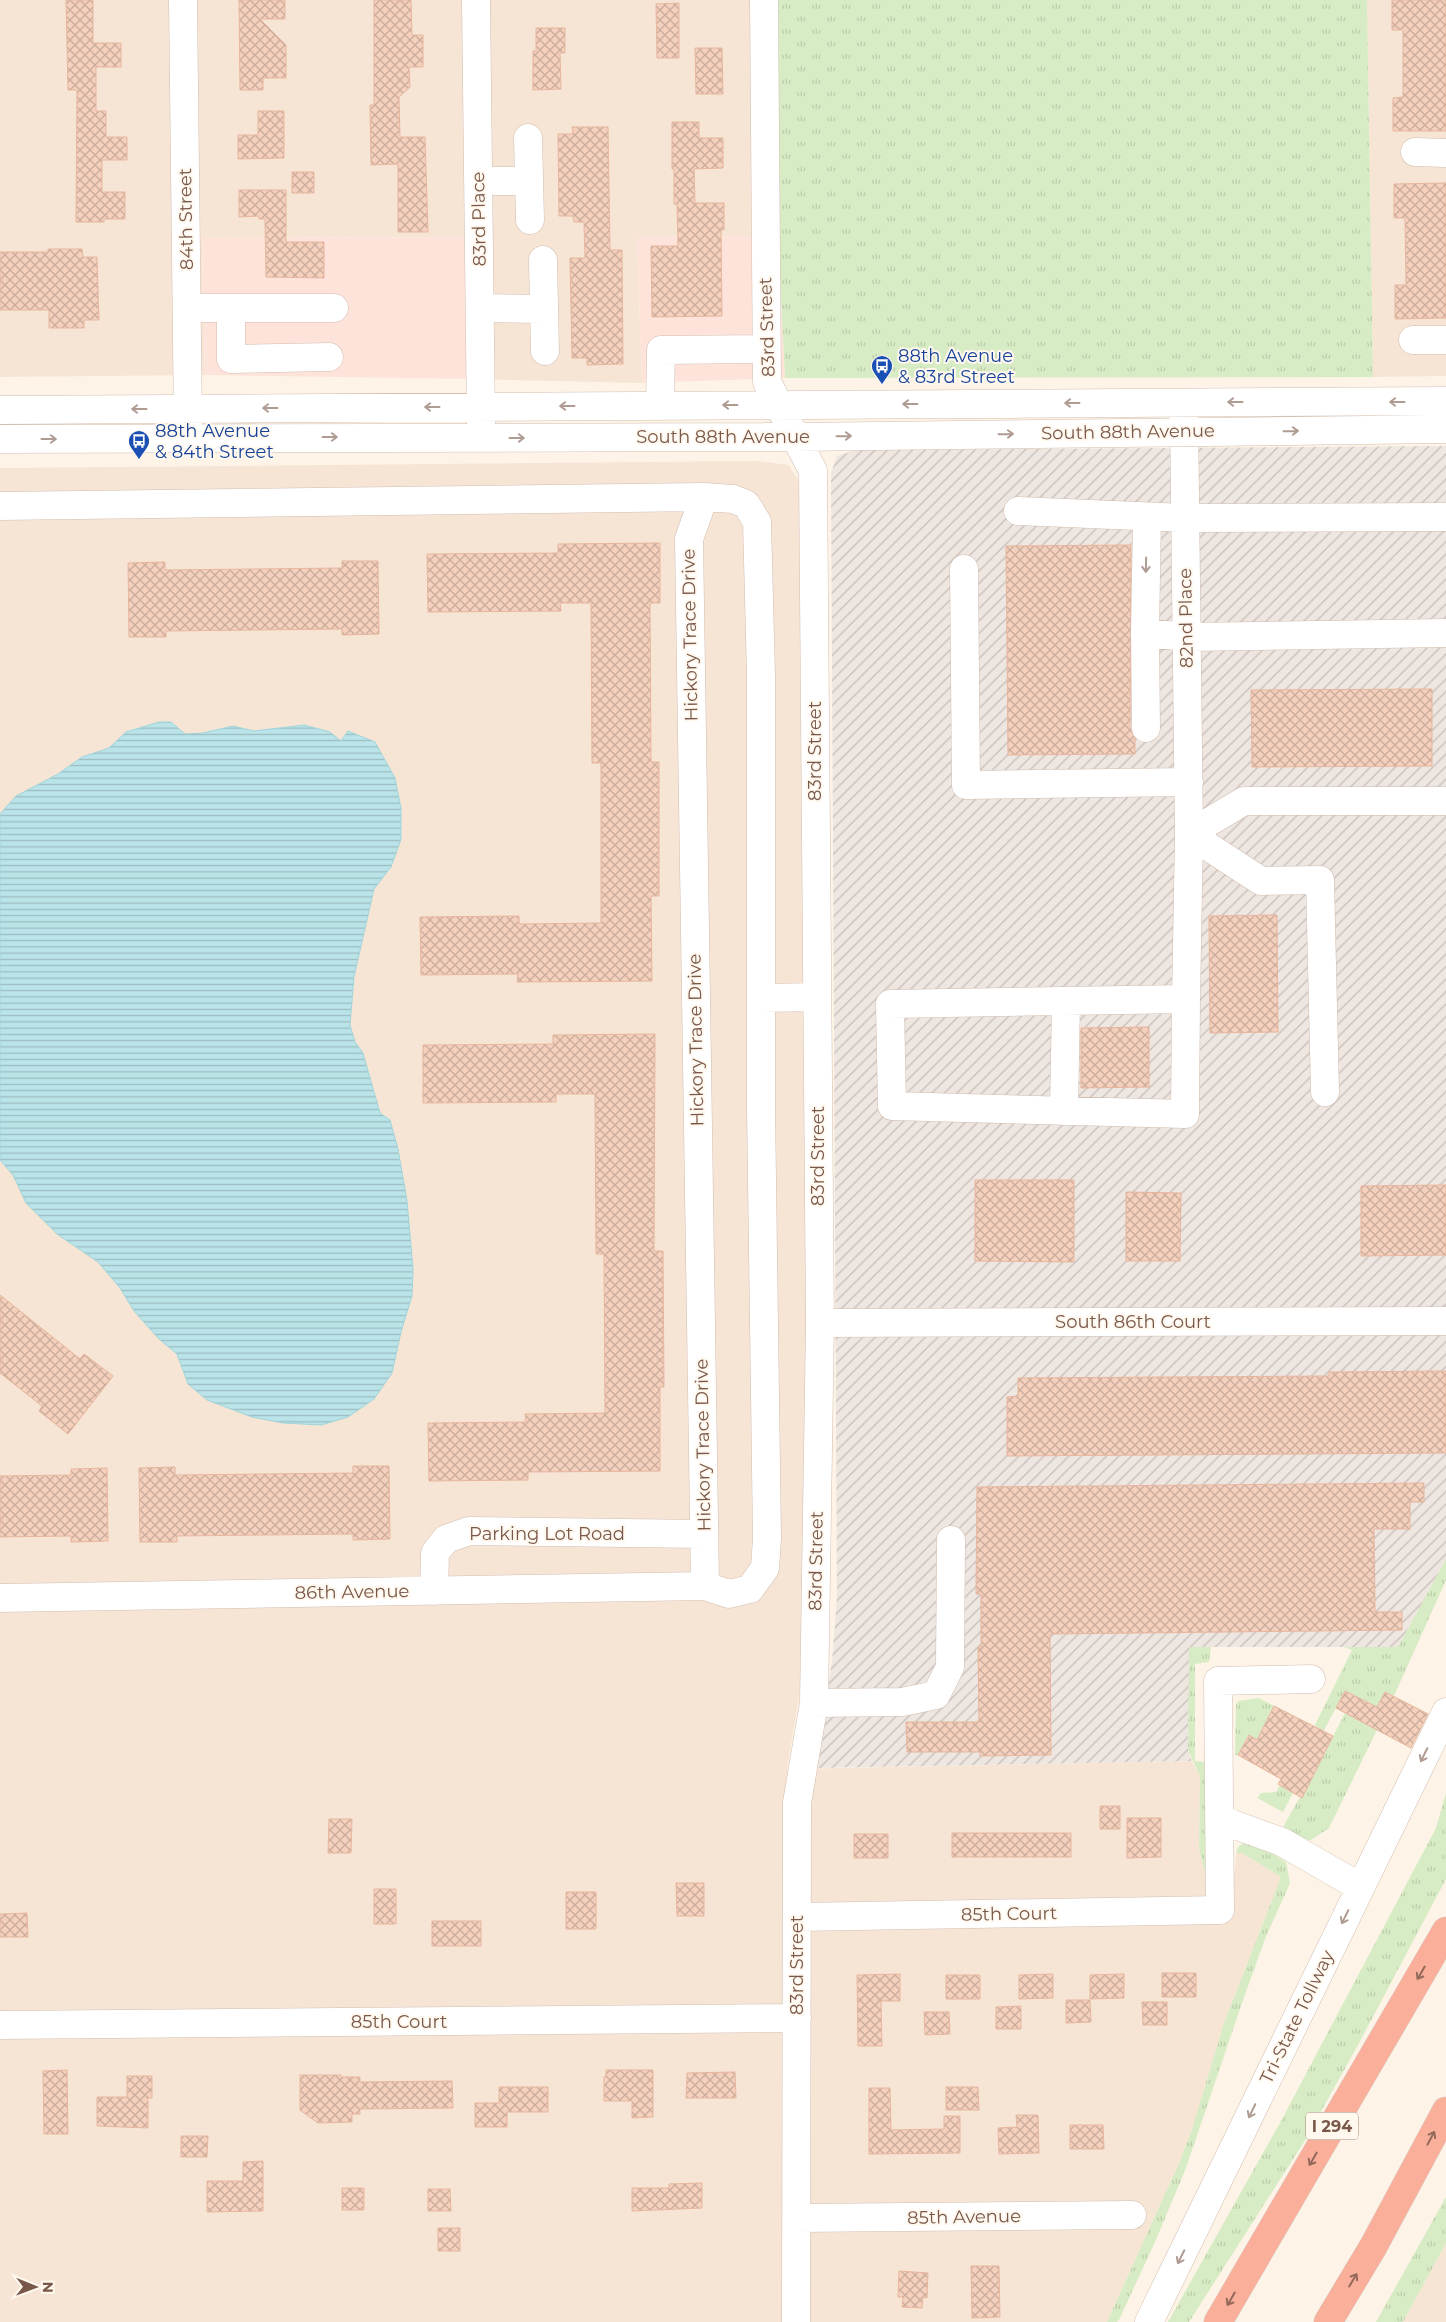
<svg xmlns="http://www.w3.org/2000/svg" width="1446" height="2322" viewBox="0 0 1446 2322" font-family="Montserrat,sans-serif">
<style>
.residential{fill:#f6e5d5}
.commercial{fill:#fee3db}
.industrial{fill:url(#industrial-furrows)}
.grass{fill:url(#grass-tufts)}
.water{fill:url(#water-rules);stroke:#a0d5db}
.building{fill:url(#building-cross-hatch);stroke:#e8b69d}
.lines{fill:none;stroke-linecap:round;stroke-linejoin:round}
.minor-casing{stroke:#d3bdaf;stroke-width:29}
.highway-casing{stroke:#dcd4d0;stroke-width:29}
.minor{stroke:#fff;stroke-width:28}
.highway{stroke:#faaf9b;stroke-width:28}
.oneway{stroke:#af9b92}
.oneway2{stroke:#93695a}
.labels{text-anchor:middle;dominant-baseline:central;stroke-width:4;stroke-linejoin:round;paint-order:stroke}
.shield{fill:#fff8ef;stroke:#a1887c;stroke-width:1}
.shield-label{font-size:16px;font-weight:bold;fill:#79584a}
.street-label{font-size:18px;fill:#79584a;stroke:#fff8ef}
.transit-label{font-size:18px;fill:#164399;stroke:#fff8ef;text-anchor:start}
</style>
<defs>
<pattern id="industrial-furrows" width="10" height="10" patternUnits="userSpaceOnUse" patternTransform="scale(1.25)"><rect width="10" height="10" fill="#eee6e1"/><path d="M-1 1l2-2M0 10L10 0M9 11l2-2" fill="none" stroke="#c6bdb8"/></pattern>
<pattern id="grass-tufts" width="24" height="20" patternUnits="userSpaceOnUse" patternTransform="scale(1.25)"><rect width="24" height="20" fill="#d7ecc4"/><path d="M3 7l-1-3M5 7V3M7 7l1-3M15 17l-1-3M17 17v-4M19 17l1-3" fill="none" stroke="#bcccaa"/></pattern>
<pattern id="water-rules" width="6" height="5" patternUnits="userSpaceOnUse" patternTransform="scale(1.25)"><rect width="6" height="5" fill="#bae4e9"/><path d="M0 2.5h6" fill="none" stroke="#9cbcbf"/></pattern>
<pattern id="building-cross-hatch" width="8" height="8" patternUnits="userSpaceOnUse" patternTransform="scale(1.25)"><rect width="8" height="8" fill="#f4d0bd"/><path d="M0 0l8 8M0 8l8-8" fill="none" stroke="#caac9c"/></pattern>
</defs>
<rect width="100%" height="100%" fill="#fdf4e7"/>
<path class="residential" d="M0,0H777L778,236L637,237L642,383L468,379L469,237L202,238L205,375L0,377Z
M1367,0H1446V376L1373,377Z
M759,461L789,465L800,483L804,524L809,1637L787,1769L1192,1761L1200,1776L1199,1848L1214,1872L1235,1871L1236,1853H1242L1281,1877L1224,2023L1192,2129L1180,2161L1107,2322H0V468Z
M1446,2243V2322H1403Z"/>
<path class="commercial" d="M778,236L785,378L642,383L637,237Z
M469,237L468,379L205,375L202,238Z"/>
<path class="industrial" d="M1446,446V1559L1398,1647H1190L1188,1750L1192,1761L815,1768L832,1662L837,1597L831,473L837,456L856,450Z"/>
<path class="grass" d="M777,0H1367L1373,377L785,378L778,236Z
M1446,1559V1580L1394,1696L1385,1692L1377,1707L1345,1691L1323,1732L1314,1727L1352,1650L1343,1647H1398Z
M1189,1647H1211L1209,1662L1195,1664V1761L1209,1762L1214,1872L1206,1877L1199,1848L1200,1776L1188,1750Z
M1259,1698L1274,1706L1257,1740L1248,1735L1238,1755H1235L1236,1704L1239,1701Z
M1349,1705L1372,1717L1368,1725L1377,1730L1329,1828L1311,1840H1300L1284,1832L1283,1827L1300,1797H1302Z
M1280,1785L1293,1793L1283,1812L1257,1798L1261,1793L1276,1792Z
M1446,1793V1879L1358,2045L1304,2142L1189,2322H1168L1281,2121L1436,1828Z
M1246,1841H1254L1286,1862L1290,1883L1265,1939L1242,2003L1186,2168L1155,2242L1119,2320L1117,2322H1107L1180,2161L1192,2129L1224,2023L1281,1877L1242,1853H1236L1238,1847Z
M1446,2197V2243L1403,2322H1376Z"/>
<path class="water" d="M159,722H171L185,734L203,733L233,726L254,731L304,725L330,732L341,741L348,731L375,742L395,778L401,808V839L391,867L374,889L354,977L350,1025L355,1042L363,1053L380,1113L390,1120L398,1149L407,1201L413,1269L412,1296L401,1332L392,1373L374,1399L348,1417L321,1425L283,1423L252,1417L207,1400L188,1384L177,1354L159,1339L134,1311L120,1288L98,1262L57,1234L26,1203L13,1175L0,1160V814L16,796L58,774L82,757L109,748L126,732Z"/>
<path class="building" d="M66,0H93V43H121V67H96V111H106V137H127V160H102V192H125V219H104V222H76L77,90H68Z
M239,0H285V19H260L286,45V78H263V90H240Z
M374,0H411L412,35H423V67H409L410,87L399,97L400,137H425L428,232H398V164L371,165L370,105H374Z
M1392,0H1446V131H1393V98L1403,97V30H1392Z
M679,3V58H657L656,4Z
M536,28H565V53H560L561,89L533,90V51H536Z
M695,48H722L723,94H696Z
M258,111H284V158L238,159V135H258Z
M672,122H699V138H723V168L694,169L695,203H724V230H721L722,316L652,317L651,246H678L677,204H674V169H672Z
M572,127H608L610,250H622L623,364L587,365V358H572L570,258H585L584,222H574L573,216H559L558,134H573Z
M292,172H314V193H292Z
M1446,183V318L1395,319V285H1406L1405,218H1394V184Z
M239,190H286V242H324V278L266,277L265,219H259V216L239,217Z
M48,249H82L83,257H97L99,320H84V328H49V310H0V252H48Z
M660,543V603H650L651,762H659V896H651L652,981L517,982L518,974L421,975L420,917L519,916V924L601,923V763H592L591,603H560L561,611L428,612L427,554L558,553V544Z
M1131,545L1130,728L1135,738V754L1008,755L1006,546Z
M342,561H378L379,634L342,635V629L166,631V637H129L128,563L165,562V570L342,568Z
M1432,689V766L1252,767L1251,690Z
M1277,915L1278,1032L1210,1033L1209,916Z
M1149,1027V1087L1081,1088V1028Z
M655,1034L654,1251H663L664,1387H660V1471L528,1472V1480L429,1481L428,1423L526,1422L525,1414L605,1413L604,1254H596L595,1094H556V1102L423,1103V1045L553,1044V1035Z
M975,1180H1074V1262L975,1261Z
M1446,1185V1255L1361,1256V1186Z
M1126,1192L1181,1193L1180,1261H1126Z
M0,1295L80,1359L84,1354L113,1376L68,1434L39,1411L42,1406L0,1373Z
M1446,1371V1453L1007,1456V1397L1018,1396V1378L1329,1376V1372Z
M353,1466H389L390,1539L353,1540V1534L177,1536V1542H140L139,1468L175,1467V1475L353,1473Z
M107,1468L108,1541L71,1542V1536L0,1537V1476L71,1475V1469Z
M1424,1483V1502H1410V1529H1374L1375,1612H1402V1630L1050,1634L1051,1755L980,1756V1752H907L906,1722H979L978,1647H981V1594H976L977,1487Z
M1345,1691L1377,1707L1385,1692L1428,1714L1411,1748L1336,1708Z
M1274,1706L1333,1736L1302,1798L1278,1784L1281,1779L1238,1755L1249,1735L1257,1740Z
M1100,1806H1120V1829H1100Z
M1127,1818H1161V1857L1127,1858Z
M329,1819H352L351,1853H328Z
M952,1833H1071V1857H952Z
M854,1834H888V1858H854Z
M676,1883H704V1916H677Z
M374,1889H396V1924H374Z
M566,1892H596V1929H566Z
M27,1913L28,1937H0V1914Z
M432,1921H481V1946H432Z
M1162,1973H1196V1997H1162Z
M900,1974V2001H881L882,2046H858L857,1975Z
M1053,1974V1998L1019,1999V1975Z
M1124,1974V1998L1090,1999V1975Z
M946,1975H980V1999H946Z
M1066,2000H1090L1091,2022L1066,2023Z
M1142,2002H1167V2025H1143Z
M1021,2006V2029H996V2007Z
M924,2012H949L950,2034L925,2035Z
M67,2070L68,2134H44L43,2071Z
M606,2070H653V2117L632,2118V2101H604V2077L606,2076Z
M735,2072L736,2098H686L687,2073Z
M300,2075H341V2077H360V2082L452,2081L453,2108L360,2109V2114H352V2122L318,2123L300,2110Z
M127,2076H152V2098H148V2128L97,2126V2097H127Z
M499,2087H548V2112H507V2127H475V2103H499Z
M946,2087H978L979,2110H946Z
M869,2088H890L891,2130L944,2129V2116H960V2153L869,2154Z
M1016,2115H1038L1039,2153L999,2154L998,2128L1017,2127Z
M1070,2125H1103L1104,2149H1070Z
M181,2136H208L207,2157H181Z
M263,2161V2211L207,2212V2181H243V2162Z
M702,2183V2208L632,2211V2188H669V2184Z
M342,2188H364V2210H342Z
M428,2189H450L451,2211H428Z
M438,2228H460V2251H438Z
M971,2266H999L1000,2317L972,2318Z
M899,2271L928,2273L927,2298L923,2297L922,2308L902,2307L903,2297H898Z"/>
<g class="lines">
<g class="minor-casing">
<path id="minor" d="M183,0L188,426
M476,0L481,424
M764,0L767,382L813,471L820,1323L814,1703L797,1803L796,2322
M528,138L530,220
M1415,152L1446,153
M478,181H529
M543,260L545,351
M187,308H231V359L329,357
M231,308H334
M480,308L544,309
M1413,340H1446
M660,406L661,350L766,349
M0,410L1446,401
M1184,414L1189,834L1186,999L890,1004L892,1106L1185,1114L1186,999
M0,439L795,437L1446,429
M704,497L689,539L705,1586
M0,506L704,497L733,499L746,504L757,522L761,675V1108L767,1539L765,1568L750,1589L729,1594L705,1586L0,1598
M1018,511L1185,518L1446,517
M964,569L966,785L1189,782
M1145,633L1187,637L1446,633
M1146,728L1145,633L1147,517
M1189,834L1261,881L1320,880L1325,1092
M1189,834L1244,801H1446
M761,998L817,997
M1064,1111L1066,1001
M820,1323L1446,1321
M434,1591L435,1553L446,1539L469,1531L704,1534
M814,1703L902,1702L936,1695L950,1667L951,1540
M1219,1819L1282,1842L1360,1887
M798,1917L1220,1910L1218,1681L1311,1679
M0,2025L797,2018
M797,2218L1132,2215
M1149,2322L1446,1712"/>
</g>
<g class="highway-casing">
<path id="highway" d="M1218,2322L1446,1931
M1328,2322L1373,2247L1446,2111"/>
</g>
<use href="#minor" class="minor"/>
<use href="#highway" class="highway"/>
</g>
<defs><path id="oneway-shaft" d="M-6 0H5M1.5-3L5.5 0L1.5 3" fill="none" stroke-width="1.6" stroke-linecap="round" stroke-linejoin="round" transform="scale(1.25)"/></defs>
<g class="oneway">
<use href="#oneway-shaft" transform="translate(1235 402) rotate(180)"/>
<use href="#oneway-shaft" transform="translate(1397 402) rotate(180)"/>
<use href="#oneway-shaft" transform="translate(1072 403) rotate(180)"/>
<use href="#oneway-shaft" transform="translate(910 404) rotate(180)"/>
<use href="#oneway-shaft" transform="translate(730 405) rotate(180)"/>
<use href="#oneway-shaft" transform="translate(567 406) rotate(180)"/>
<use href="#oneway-shaft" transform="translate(432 407) rotate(180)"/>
<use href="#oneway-shaft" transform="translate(270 408) rotate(180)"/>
<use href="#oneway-shaft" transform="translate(139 409) rotate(180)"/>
<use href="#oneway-shaft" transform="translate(1291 431) rotate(-1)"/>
<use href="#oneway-shaft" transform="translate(1006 434) rotate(-1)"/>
<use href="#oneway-shaft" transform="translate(844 436) rotate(-1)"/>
<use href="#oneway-shaft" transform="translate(330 437)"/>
<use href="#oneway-shaft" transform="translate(517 438)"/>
<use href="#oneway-shaft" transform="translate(49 439)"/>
<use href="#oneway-shaft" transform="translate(1146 565) rotate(91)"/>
<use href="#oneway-shaft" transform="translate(1424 1755) rotate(116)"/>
<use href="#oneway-shaft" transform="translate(1345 1917) rotate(116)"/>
<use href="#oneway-shaft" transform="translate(1252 2111) rotate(116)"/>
<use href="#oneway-shaft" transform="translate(1181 2257) rotate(116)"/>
</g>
<g class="oneway2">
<use href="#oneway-shaft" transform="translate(1421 1973) rotate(120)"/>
<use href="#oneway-shaft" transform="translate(1431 2138) rotate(-62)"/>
<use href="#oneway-shaft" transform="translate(1313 2159) rotate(120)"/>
<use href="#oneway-shaft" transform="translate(1353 2280) rotate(-59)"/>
<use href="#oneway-shaft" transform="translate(1231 2299) rotate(120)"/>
</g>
<defs>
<g id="bus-pin" transform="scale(1.125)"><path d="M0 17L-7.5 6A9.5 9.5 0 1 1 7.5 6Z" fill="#1a4fb4" stroke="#fff8ef"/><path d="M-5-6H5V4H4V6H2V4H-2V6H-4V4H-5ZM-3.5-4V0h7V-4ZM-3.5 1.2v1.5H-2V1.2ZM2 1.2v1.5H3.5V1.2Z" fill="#fff"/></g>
</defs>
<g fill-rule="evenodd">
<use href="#bus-pin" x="882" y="366"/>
<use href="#bus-pin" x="139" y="441"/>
</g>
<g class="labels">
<rect class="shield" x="1306" y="2112.5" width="52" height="27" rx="4"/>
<g class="shield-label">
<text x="1332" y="2126">I 294</text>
</g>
<g class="street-label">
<text transform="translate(186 219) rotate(-91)">84th Street</text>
<text transform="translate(479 219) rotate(-91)">83rd Place</text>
<text transform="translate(767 327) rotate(-92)">83rd Street</text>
<text transform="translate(1128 432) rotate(-1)">South 88th Avenue</text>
<text x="723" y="437">South 88th Avenue</text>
<text transform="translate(1186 618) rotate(-91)">82nd Place</text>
<text transform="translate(690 635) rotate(-91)">Hickory Trace Drive</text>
<text transform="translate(815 751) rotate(-90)">83rd Street</text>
<text transform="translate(696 1040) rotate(-91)">Hickory Trace Drive</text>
<text transform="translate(818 1156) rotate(-90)">83rd Street</text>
<text x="1133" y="1322">South 86th Court</text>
<text transform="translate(703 1445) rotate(-91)">Hickory Trace Drive</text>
<text x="547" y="1534">Parking Lot Road</text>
<text transform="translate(816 1561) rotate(-89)">83rd Street</text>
<text transform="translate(352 1592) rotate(-1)">86th Avenue</text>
<text transform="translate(1009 1914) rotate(-1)">85th Court</text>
<text transform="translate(797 1965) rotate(-90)">83rd Street</text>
<text transform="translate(1297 2017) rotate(-64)">Tri-State Tollway</text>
<text x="399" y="2022">85th Court</text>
<text transform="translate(964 2217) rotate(-1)">85th Avenue</text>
</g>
<g class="transit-label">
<text x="898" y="356">88th Avenue<tspan x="898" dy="21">&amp; 83rd Street</tspan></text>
<text x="155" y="431">88th Avenue<tspan x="155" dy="21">&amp; 84th Street</tspan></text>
</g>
</g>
<g transform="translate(35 2287) rotate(91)" stroke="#fff8ef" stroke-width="4" paint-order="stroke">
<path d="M0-4L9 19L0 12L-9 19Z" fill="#79584a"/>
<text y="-8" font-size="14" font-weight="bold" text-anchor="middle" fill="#79584a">N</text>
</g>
</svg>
